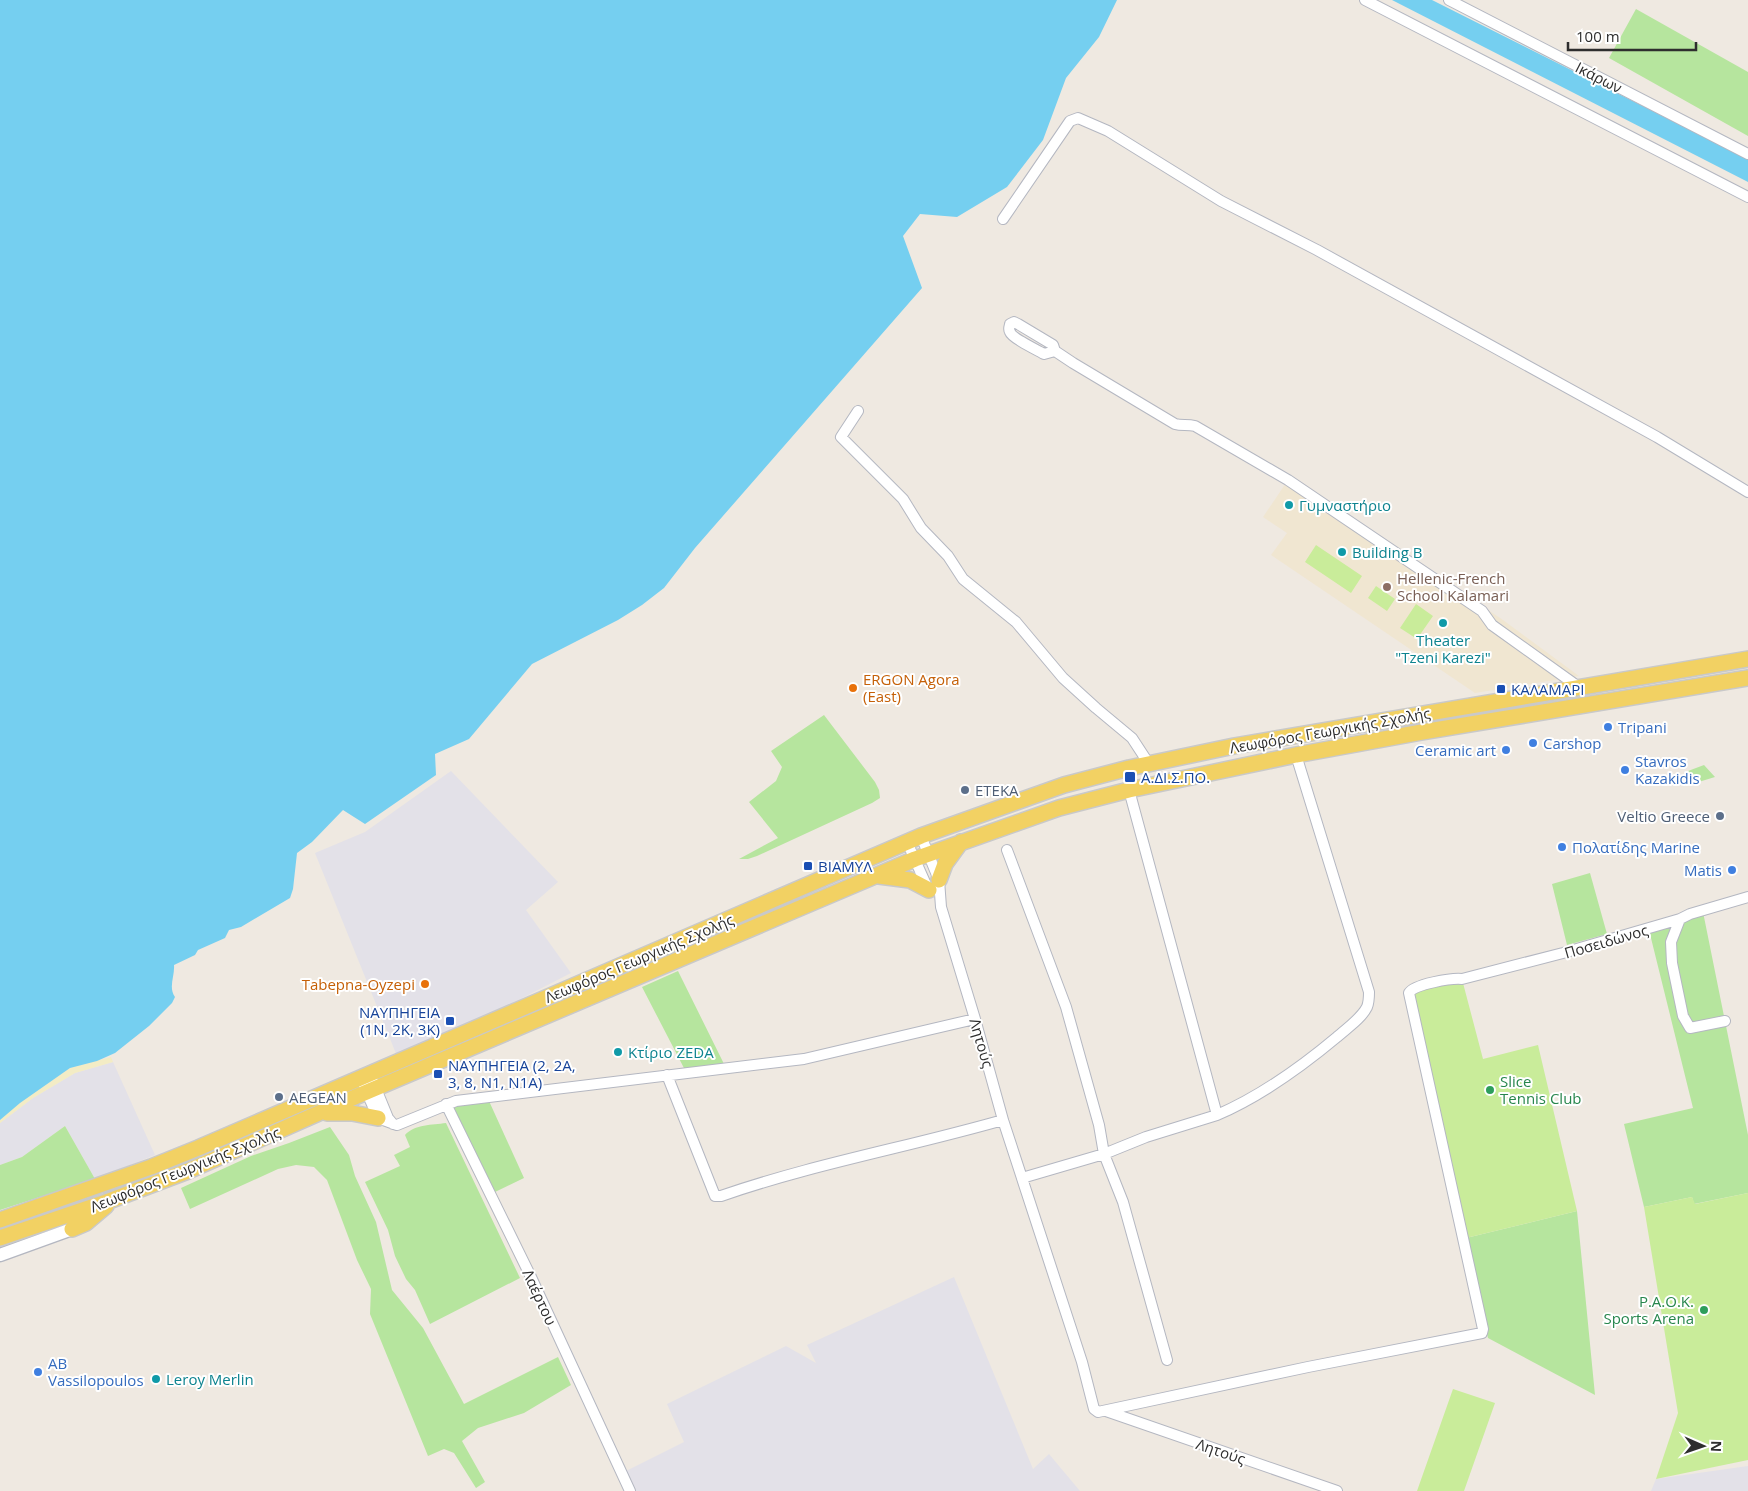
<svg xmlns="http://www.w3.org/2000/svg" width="1748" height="1491" viewBox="0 0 1748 1491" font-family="'Open Sans',sans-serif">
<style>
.industrial{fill:#e3e1e8}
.education{fill:#f0e6d1}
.green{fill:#b6e59e}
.sand{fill:#f3ecc5}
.pitch{fill:#c9ec9a}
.water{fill:#75cff0}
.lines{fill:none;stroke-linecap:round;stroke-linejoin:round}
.minor-casing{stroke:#b4b7c1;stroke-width:12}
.tertiary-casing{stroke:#b4b7c1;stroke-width:15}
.primary-casing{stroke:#c9c9c9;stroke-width:18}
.minor{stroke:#fff;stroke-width:10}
.tertiary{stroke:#fff;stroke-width:12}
.primary{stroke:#f2d163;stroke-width:15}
.culture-dot{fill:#0f9aa8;stroke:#fff;stroke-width:2}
.education-dot{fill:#8d6e63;stroke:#fff;stroke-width:2}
.food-dot{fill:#e8710a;stroke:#fff;stroke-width:2}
.transit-dot{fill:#1a4fb4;stroke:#fff;stroke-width:2}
.shop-dot{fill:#3f7fe0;stroke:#fff;stroke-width:2}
.service-dot{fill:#5c6f8a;stroke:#fff;stroke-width:2}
.leisure-dot{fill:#2e9e5b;stroke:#fff;stroke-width:2}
.labels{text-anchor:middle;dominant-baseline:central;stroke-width:4;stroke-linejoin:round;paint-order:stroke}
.street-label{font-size:15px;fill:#2e2e2e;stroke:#fff}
.culture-label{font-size:15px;fill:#0d838f;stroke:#fff;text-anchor:start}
.education-label{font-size:15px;fill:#785e54;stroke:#fff;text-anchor:start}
.food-label{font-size:15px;fill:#c56008;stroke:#fff;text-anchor:start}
.transit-label{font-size:15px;fill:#164399;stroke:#fff;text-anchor:start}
.shop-label{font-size:15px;fill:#366cbe;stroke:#fff;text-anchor:start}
.service-label{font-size:15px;fill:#4e5e75;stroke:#fff;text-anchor:start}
.leisure-label{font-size:15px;fill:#27864d;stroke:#fff;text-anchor:start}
</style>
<rect width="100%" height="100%" fill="#efe9e1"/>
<path class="industrial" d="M451,771L558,882L526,910L571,973L399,1061L315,853L365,832Z
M113,1062L155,1155L95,1179L65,1126L22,1157L0,1165V1123L33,1098L75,1073Z
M954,1277L1033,1469L1049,1454L1080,1491H633L624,1472L684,1442L667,1404L786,1346L816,1363L807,1345Z
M1748,1466V1491H1651L1656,1479Z"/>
<path class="education" d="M1290,477L1503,620L1579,676L1475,693L1271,555L1287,533L1263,517Z"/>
<path class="green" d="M1636,9L1748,72V136L1609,58Z
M824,715L875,782L879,790L880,798L872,803L757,856L748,859H739L778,838L749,802L776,781L782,767L771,751Z
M1704,765L1715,777L1692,784L1688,771Z
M1590,873L1607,934L1567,945L1552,884Z
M1703,912L1748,1135V1193L1694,1204L1692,1197L1644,1207L1624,1124L1693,1108L1649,930Z
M678,971L725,1066L685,1070L642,987Z
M489,1101L524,1178L495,1192L453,1107Z
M446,1123L520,1278L430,1324L415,1290L406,1279L395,1256L388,1230L365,1182L400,1166L394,1155L410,1147L405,1135C415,1124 432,1125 446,1123Z
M65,1126L95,1179L0,1210V1165L22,1157Z
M330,1127L349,1155L355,1176L376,1222L392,1290L423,1328L464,1404L558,1357L571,1385L524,1413L478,1428L462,1441L485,1482L476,1488L454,1453L444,1449L428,1456L370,1314L371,1289L357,1260L327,1180L314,1167L296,1165L278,1169L190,1209L181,1188L251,1156L289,1143Z
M1577,1211L1595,1395L1488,1338L1466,1238Z"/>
<path class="sand" d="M111,1057L113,1062L75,1073L33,1098L0,1123V1120L19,1103L70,1068Z"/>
<path class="pitch" d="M1316,545L1362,576L1351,593L1305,562Z
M1376,586L1395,599L1387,611L1368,598Z
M1416,604L1433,616L1417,639L1400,628Z
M1463,983L1483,1059L1538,1045L1577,1211L1466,1238L1408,987Z
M1748,1193V1460L1656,1479L1678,1413L1644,1207L1692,1197L1695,1204Z
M1453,1389L1495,1403L1464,1491H1417Z"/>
<path class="water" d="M0,0H1117L1099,37L1066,78L1043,140L1007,187L957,217L920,214L903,236L922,288L695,548L664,588L642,605L618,620L532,664L469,739L435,754L436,775L365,824L343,810L312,842L297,853L293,889L290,898L241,927L229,930L225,938L198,950L195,955L174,965C175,976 168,987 175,997L172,1003L149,1026L115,1053L97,1061L70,1068L20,1103L0,1120Z
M1392,0H1432L1748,159V182Z"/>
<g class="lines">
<g class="minor-casing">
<path id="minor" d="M1365,0L1748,197
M1449,0L1748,154
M1003,219L1070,121L1078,118L1108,131L1221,201L1317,250L1657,437L1748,492
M1055,351L1044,354C1037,350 1012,338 1010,332C1008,329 1010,326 1010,324L1014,322L1018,324L1053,345L1055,351L1073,363L1175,424C1182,426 1187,424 1195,426L1288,480L1482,611L1492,625L1580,688
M858,411L841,437L903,499L921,528L948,556L963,579L1016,622L1063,678L1096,708L1132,738L1149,764
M921,836L939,880L941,907L975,1019L1003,1120L1082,1362L1094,1409L1098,1412L1308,1367L1482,1333L1483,1329L1409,993C1414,984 1452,978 1462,979L1563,953L1680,919L1690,914L1748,897
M907,842L928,889
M1007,850L1066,1007L1099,1125L1104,1154L1123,1202L1167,1360
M1680,919L1671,942L1672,963L1683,1016L1690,1028L1725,1021
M370,1074L388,1118L393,1124
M667,1075L715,1196H721C813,1164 909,1147 1003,1120
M364,1086L378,1118L397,1125L456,1101L804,1059L975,1019
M446,1104L531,1277L630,1491
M1217,1115C1261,1096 1300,1068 1337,1037C1347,1028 1361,1019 1367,1007C1369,1002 1369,997 1369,992L1296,755
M1022,1178L1104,1154L1146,1137L1217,1115L1129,790
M1106,1411L1337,1491"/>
</g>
<g class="tertiary-casing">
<path id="tertiary" d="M0,1255L72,1229"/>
</g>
<g class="primary-casing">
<path id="primary" d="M879,876L910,880L929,890
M939,880L945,864L961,842
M327,1113H352L378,1118
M0,1220L151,1167L198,1148L921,836L1064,785L1129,768L1234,746L1748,659
M72,1229L86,1223L106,1206
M0,1238L106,1202L188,1171L355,1097L915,859L1059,808L1129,790L1296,755L1422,732L1748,678"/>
</g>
<use href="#minor" class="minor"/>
<use href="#tertiary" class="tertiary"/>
<use href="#primary" class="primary"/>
</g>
<g class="culture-dot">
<circle cx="1289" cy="505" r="5"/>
<circle cx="1342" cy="552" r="5"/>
<circle cx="1443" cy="623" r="5"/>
<circle cx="618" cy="1052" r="5"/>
<circle cx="156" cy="1379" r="5"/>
</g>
<circle class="education-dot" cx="1387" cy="587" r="5"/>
<g class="food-dot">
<circle cx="853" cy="688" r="5"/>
<circle cx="425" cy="984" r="5"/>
</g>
<g class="transit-dot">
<rect x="1496" y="684" width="10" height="10" rx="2.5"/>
<rect x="1124" y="771" width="12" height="12" rx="2.5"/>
<rect x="803" y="861" width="10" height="10" rx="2.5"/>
<rect x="445" y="1016" width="10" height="10" rx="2.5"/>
<rect x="433" y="1069" width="10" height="10" rx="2.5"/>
</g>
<g class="shop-dot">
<circle cx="1608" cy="727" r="5"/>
<circle cx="1533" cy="743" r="5"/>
<circle cx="1506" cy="750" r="5"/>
<circle cx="1625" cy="770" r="5"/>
<circle cx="1562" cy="847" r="5"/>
<circle cx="1732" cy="870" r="5"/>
<circle cx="38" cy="1372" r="5"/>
</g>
<g class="service-dot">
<circle cx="965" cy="790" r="5"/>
<circle cx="1720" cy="816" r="5"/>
<circle cx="279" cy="1097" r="5"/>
</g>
<g class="leisure-dot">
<circle cx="1490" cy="1090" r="5"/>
<circle cx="1704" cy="1310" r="5"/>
</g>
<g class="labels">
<g class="street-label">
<text transform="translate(1599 77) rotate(27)">Ικάρων</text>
<text transform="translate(1330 730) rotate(-10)">Λεωφόρος Γεωργικής Σχολής</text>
<text transform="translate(1606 941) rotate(-16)">Ποσειδώνος</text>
<text transform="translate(639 958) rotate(-23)">Λεωφόρος Γεωργικής Σχολής</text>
<text transform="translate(982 1043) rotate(74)">Λητούς</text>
<text transform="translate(185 1169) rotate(-22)">Λεωφόρος Γεωργικής Σχολής</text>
<text transform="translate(540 1297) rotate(65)">Λαέρτου</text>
<text transform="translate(1221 1451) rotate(19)">Λητούς</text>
</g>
<g class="culture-label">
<text x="1299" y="505">Γυμναστήριο</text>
<text x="1352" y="552">Building B</text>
<text x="1443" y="640" text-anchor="middle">Theater<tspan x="1443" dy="17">"Tzeni Karezi"</tspan></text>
<text x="628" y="1052">Κτίριο ZEDA</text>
<text x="166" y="1379">Leroy Merlin</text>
</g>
<g class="education-label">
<text x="1397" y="578">Hellenic-French<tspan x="1397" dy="17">School Kalamari</tspan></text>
</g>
<g class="food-label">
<text x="863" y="679">ERGON Agora<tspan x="863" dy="17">(East)</tspan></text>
<text x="415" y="984" text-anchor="end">Tabepna-Oyzepi</text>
</g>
<g class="transit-label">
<text x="1511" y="689">ΚΑΛΑΜΑΡΙ</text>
<text x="1141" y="777">Α.ΔΙ.Σ.ΠΟ.</text>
<text x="818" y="866">ΒΙΑΜΥΛ</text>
<text x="440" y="1012" text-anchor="end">ΝΑΥΠΗΓΕΙΑ<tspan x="440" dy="17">(1Ν, 2Κ, 3Κ)</tspan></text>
<text x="448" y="1065">ΝΑΥΠΗΓΕΙΑ (2, 2Α,<tspan x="448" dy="17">3, 8, Ν1, Ν1Α)</tspan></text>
</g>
<g class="shop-label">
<text x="1618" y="727">Tripani</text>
<text x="1543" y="743">Carshop</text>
<text x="1496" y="750" text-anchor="end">Ceramic art</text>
<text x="1635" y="761">Stavros<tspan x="1635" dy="17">Kazakidis</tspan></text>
<text x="1572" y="847">Πολατίδης Marine</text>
<text x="1722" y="870" text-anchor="end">Matis</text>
<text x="48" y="1363">AB<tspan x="48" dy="17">Vassilopoulos</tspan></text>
</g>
<g class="service-label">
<text x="975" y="790">ΕΤΕΚΑ</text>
<text x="1710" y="816" text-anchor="end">Veltio Greece</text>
<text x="289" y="1097">AEGEAN</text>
</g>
<g class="leisure-label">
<text x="1500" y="1081">Slice<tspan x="1500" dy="17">Tennis Club</tspan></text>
<text x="1694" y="1301" text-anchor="end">P.A.O.K.<tspan x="1694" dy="17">Sports Arena</tspan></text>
</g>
</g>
<g transform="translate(1703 1446) rotate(92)" stroke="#ffffff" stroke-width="4" paint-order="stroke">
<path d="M0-4L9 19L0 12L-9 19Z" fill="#2e2e2e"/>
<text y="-8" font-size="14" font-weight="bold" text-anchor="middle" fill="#2e2e2e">N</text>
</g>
<path d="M1568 42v8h128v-8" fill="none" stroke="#2e2e2e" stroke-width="2.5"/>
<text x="1576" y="42" font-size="15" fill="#2e2e2e" stroke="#ffffff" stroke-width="4" paint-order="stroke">100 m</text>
</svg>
